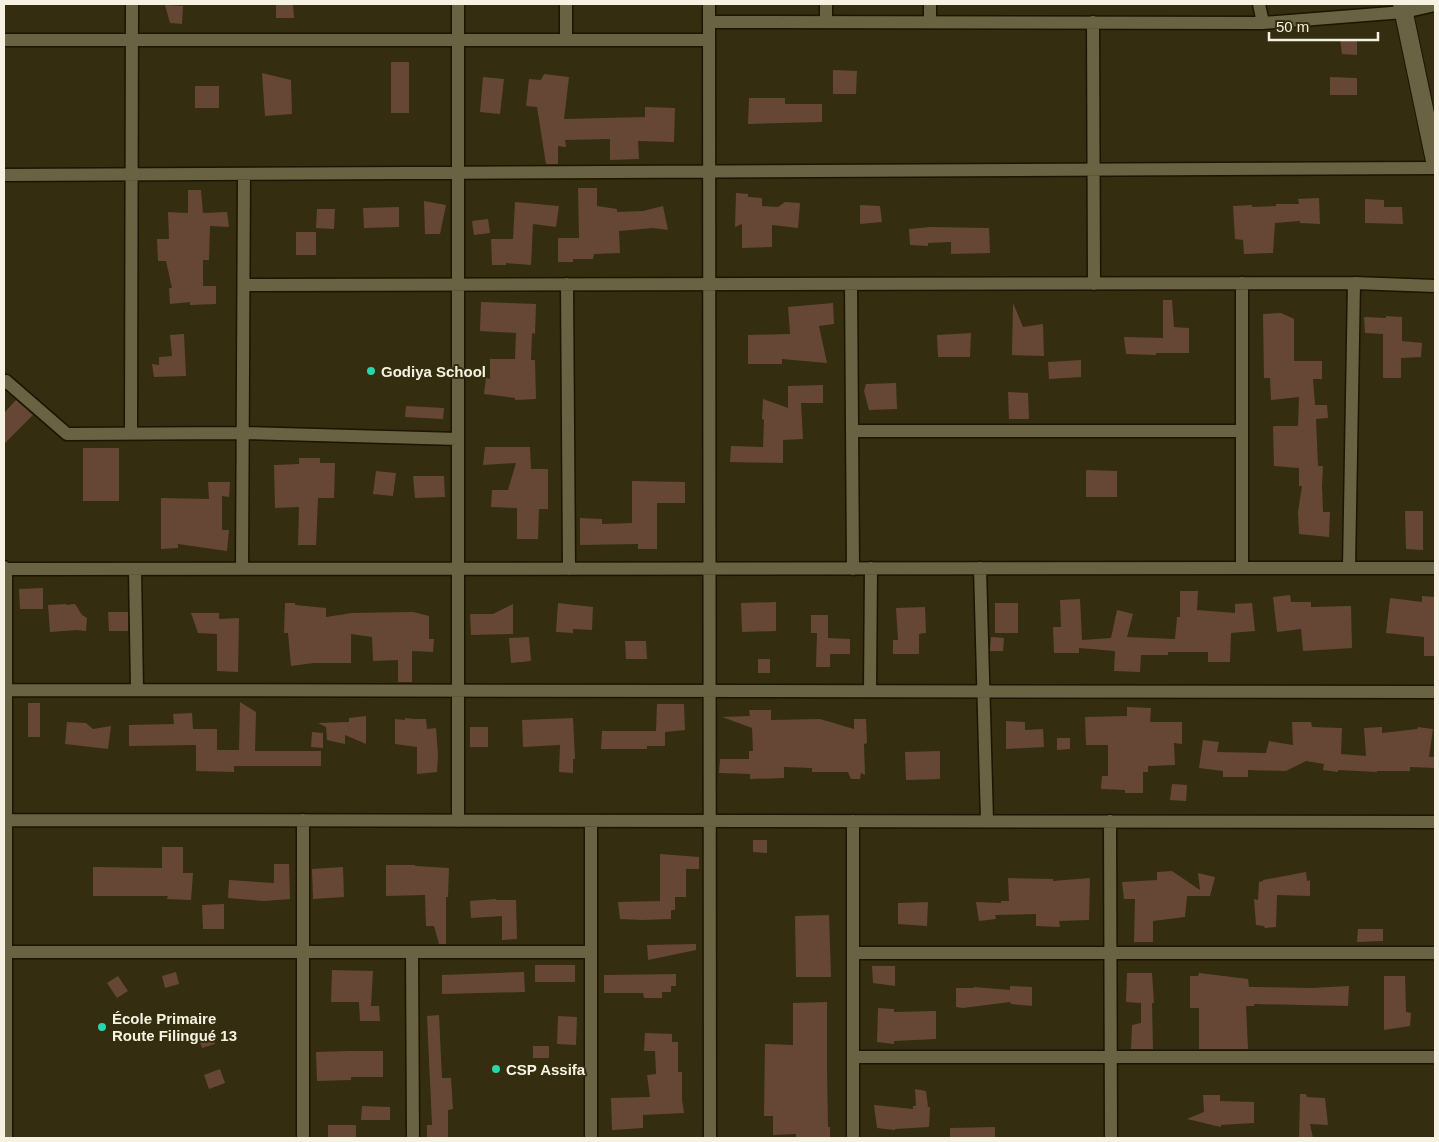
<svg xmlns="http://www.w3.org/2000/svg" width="1439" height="1142" viewBox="0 0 1439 1142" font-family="Arial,sans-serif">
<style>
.building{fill:#664735}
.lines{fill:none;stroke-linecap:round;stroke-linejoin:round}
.street-casing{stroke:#1c1500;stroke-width:15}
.secondary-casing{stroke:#1c1500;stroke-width:20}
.street{stroke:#696243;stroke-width:12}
.secondary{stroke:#696243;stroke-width:18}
.poi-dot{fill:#28d5ad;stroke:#342d10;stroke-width:2}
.labels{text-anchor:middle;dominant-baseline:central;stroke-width:4;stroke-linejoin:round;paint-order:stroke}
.poi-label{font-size:15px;font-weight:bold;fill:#f6f2e1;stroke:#342d10;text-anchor:start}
</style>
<rect width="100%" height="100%" fill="#342d10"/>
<path class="building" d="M276,4H293L294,18H276Z
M165,5L183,6L182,24L170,23Z
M1340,39H1357V55L1342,54Z
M391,62H409V113H391Z
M833,70L857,71L856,94H833Z
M262,73L291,80L292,114L265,116Z
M544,74L569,77L564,119L645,117V107L675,108L674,142L638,141L639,159L610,160V139L565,140L566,147L558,146V164H546L537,107L526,106L529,79L541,80Z
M483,77L504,79L500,114L480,112Z
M1330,77L1357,78V95H1330Z
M195,86H219V108H195Z
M749,98H785V104H822V122L748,124Z
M578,188H597V206L617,209V212L643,211L663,206L668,230L653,228L619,231L620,253L594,254L593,259H573V262H558V238H579Z
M188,190H201L203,213L227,212L229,227L210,226L209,260H203V286H216V304L190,305V302L170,304L169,288H172L166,261H158L157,239H169L168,212L188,213Z
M736,193L748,194V197L762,198V206L778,207L785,202L800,203L798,228L772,225V247L742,248V224L735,227Z
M1319,198L1320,224L1300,223V221L1275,223L1273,253L1244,254L1243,240L1235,239L1233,206L1252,205V207L1276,206V204H1299L1298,199Z
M1365,199L1384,200V207H1402L1403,224L1365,223Z
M424,201L446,205L440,234H425Z
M515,202L559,206L556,227L533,224L531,265L506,263V265H492L491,239H513Z
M860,205L880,206L882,222L860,224Z
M399,207V227L364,228L363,208Z
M317,209H335L334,229L316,228Z
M488,219L490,233L474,235L472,221Z
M931,227L989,228L990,253L951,254V242L928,243V246L910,245L909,229Z
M296,232H316V255H296Z
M1163,300H1172L1174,327L1189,328V353H1156V355L1126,354L1124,337L1163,338Z
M481,302L536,304L535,334L532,333L531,360H535L536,399L515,400V398L484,394L486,378L490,379V359H515L516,333L480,331Z
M833,303L834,324L819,326L827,363L782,359V364H748V335L790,334L788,307Z
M1013,303L1023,327L1043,324L1044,356L1012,355Z
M1281,313L1294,319V361H1322V379H1313L1315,405H1327L1328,418L1316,419L1318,466H1323L1322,486L1323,512H1330L1329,537L1299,534L1298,512L1302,486H1299V468L1274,466L1273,426H1298L1299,397L1271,400L1270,378H1264L1263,314Z
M1386,316L1402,317V341L1422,343L1421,357L1401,358V378H1383V334L1365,333L1364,317L1386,318Z
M971,333L970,357H938L937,335Z
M184,334L186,376L154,377L152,364L159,365V357L172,356L170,335Z
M1081,360V377L1049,379L1048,362Z
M896,383L897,409L869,410L864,391L866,384Z
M823,385V403H801L803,439L783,440V463L730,462L731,446L763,447L764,420L762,419L763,399L788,408V386Z
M1008,392L1028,393L1029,419H1009Z
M16,400L33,415L4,444V413Z
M406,406L444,408L443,419L405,417Z
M485,447H530L531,469H548V509H539L538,539H517V508L491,507L492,490H508L516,463L483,465Z
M83,448H119V501H83Z
M299,458H320V463H335L334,498H318L316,545H298L299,507L275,508L274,465L299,464Z
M1086,470L1117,471V497H1086Z
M376,471L396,473L393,496L373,494Z
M413,476H444L445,497L415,498Z
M632,481L685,482V503H657V549H638V544L580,545V518L602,519V524L632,523Z
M208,482H230L229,497L222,496V530H229L227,551L178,544V548L161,549V498L209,499Z
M1405,511H1423V550L1406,549Z
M43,588V609H20L19,589Z
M1180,591H1198L1197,610L1235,613V604L1252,603L1255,631L1231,633L1230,662H1208V652H1168V655H1141L1140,672L1114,671L1115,651L1079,648V653H1054L1053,627H1061L1060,600L1080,599L1082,640L1111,638L1117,610L1133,614L1127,637L1175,639L1177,617H1180Z
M1290,595L1291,602H1311V607L1351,606L1352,648L1303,651L1301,629L1277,632L1273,597Z
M1422,596L1435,597V656H1424V637L1386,633L1390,598L1422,602Z
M776,602V631L742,632L741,603Z
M285,603H295V605L326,608V617L352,613L413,612L429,616V639H434L433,652L412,651V682H398V660L373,661L372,637L351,634V663H314L291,666L288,633H284Z
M558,603L593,607L592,630L573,629V633L556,632Z
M995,603H1018V633H995Z
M66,604V605L75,604L82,615L87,618L86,631L77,630L50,632L48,605Z
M513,604V634L471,635L470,614H493Z
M925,607L926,633L919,634V654H893V640H898L896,608Z
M108,612H128V631H109Z
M191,613H219V619L239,618L238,672L217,671V634L198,633Z
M811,615H828V638L850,639V654H830V667H816L817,633H811Z
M529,637L531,661L511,663L509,638Z
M991,637L1004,638L1003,651H990Z
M625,641H646L647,659H626Z
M758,659H770V673H758Z
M240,702L256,712L255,751H321V766H234V772L196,771V745L129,746V725L174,724L173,714L192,713L193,729H217V750H239Z
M28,703H40V737H28Z
M657,704H684L685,730L665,732V746H647V749H601L602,731H656Z
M1127,707L1151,708L1150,722H1182V744L1174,743L1175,765L1148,766V772H1143V793H1125V790L1101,789L1102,776H1108V745H1086L1085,717L1127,716Z
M749,710H771V720L820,719L854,729V719H866L867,743L864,744L865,775L861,773L860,779H851L848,772H812V768L784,767V778L750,779V774L719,773L720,759H749V751H753L752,728L722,717L750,716Z
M366,716V744L345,735V744L327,740L326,727L318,723L349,722V718Z
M405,718L414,719H426L427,729L436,728L438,755L437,772L417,774V747L395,744V719L405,720Z
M573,718L575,759H573V773L559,772L560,745L523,747L522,720Z
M1006,721L1025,722V730L1043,729L1044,747L1006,749Z
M67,722L86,723L93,729L111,726L108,749L65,744Z
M1292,722H1311L1312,727L1342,728L1341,754L1366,756L1364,728L1382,727V733L1417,729L1418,727L1433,729L1429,757H1435V768L1410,767V771H1377V772L1338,770V772L1323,770L1324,764L1306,761L1286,771L1248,770V777H1223V771L1199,768L1203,740L1219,742L1217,752L1266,753L1269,741L1293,745Z
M470,727H488V747H470Z
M312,732L323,733V748L311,747Z
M1057,738H1070V749L1057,750Z
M940,751V779L906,780L905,752Z
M1172,784L1187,785L1186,801L1170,800Z
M753,840H767V853L753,852Z
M162,847H183V873H193L191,900L167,899L168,896H93V867L162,868Z
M660,854L699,857V869H686V897H675V910H671V919L642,920L620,919L618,902L660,901Z
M274,864H289L290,899L264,901L228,898L229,880L274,883Z
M386,865H415V866L449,868L448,897H446V944H439L434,926H426L425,895L386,896Z
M343,867L344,897L313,899L312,869Z
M1172,871L1200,890L1198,873L1215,877L1210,896H1187L1185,917L1153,921V942H1134L1135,899H1124L1122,882L1157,880V872Z
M1306,872L1307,881L1310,880V896L1277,895L1276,927L1265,928L1264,926L1256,925L1254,899L1258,900L1259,882L1263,881V880Z
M1008,878L1053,879V881L1090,878L1089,920L1059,921L1060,927L1036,926V914L995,915L996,919L979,921L976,902L1001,903V901H1009Z
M496,899V900H516L517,939L502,940V916L471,918L470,901Z
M928,902L927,926L898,924V903Z
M224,904V929H203L202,905Z
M829,915L831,977H796L795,916Z
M1358,929H1383V941L1357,942Z
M696,944V950L648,960L647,945Z
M535,965H575V982H535Z
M872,966H895V986L873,983Z
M332,970L373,971L371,1006H379L380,1021H360L359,1002H331Z
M176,972L179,984L165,988L162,976Z
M524,972L525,992L442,994V975Z
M1127,973H1152L1154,1003H1152L1153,1049H1131L1132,1025L1141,1023V1003L1126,1002Z
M1199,973L1248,979L1249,987L1312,988L1349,986L1348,1006L1254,1004V1006H1246L1248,1049H1199V1008H1190V976H1198Z
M676,974V986H671V992H662V998H644L643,993H604V975Z
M118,976L128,991L117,998L107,983Z
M1384,976H1405L1406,1012L1411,1013L1410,1026L1384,1030Z
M1010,986L1032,987V1006L1011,1004L1010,1002L963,1008L956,1007V988H974V987L1010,990Z
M827,1002V1070L828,1127H830V1138H796V1134L773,1135V1116H764L765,1044L793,1045V1003Z
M878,1008L894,1009V1012L936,1011V1039L894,1041V1044L877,1042Z
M439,1015L442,1078H451L453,1109L448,1110V1138H427V1125H432L427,1016Z
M558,1016L577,1017L576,1045L557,1044Z
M212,1032L215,1044L202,1048L198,1036Z
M645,1033L672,1034V1042H678V1072H682V1100L684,1113L643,1115V1128L612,1130L611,1098L650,1097L647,1075L656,1074L655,1051H644Z
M533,1046H549V1058H533Z
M350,1051H383V1077H351V1080L317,1081L316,1052Z
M220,1069L225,1083L209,1089L204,1075Z
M915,1089L926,1091L928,1107H930L929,1127L895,1129V1130L877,1128L874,1105L913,1109V1106H916Z
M1300,1094H1306L1307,1097L1325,1098L1328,1125L1310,1124L1313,1138H1299Z
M1203,1095H1220V1101L1254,1102V1123L1221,1125V1127L1187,1119L1204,1112Z
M362,1106L390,1107V1120H361Z
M328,1125H356V1138H328Z
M995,1127V1138H950V1128Z"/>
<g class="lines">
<g class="street-casing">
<path id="street" d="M458,4V821
M709,4L710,1138
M826,4V21
M1259,4L1263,23
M709,22L1263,23L1404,12L1435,5
M930,22V4
M1093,22L1094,284
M4,40H709
M566,40V4
M4,175L1435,168
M567,284L569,569
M851,284L853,569
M244,285L1354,283L1435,286
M4,383L6,381L67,434L243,433L458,439
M853,431H1241
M131,433L132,4
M4,567L6,569V1138
M1349,567L1354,283
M980,568L987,821
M1242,568V283
M6,569L1435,568
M135,569L137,690
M242,569L244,174
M6,690L1435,692
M870,691L871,568
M4,820L1435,822
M303,820V1138
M591,821V1138
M853,821V1138
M1110,821L1111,1138
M4,952H591
M412,952L413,1138
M853,953H1435
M853,1057H1435"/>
</g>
<g class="secondary-casing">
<path id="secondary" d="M1402,4L1435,161"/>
</g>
<use href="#street" class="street"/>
<use href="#secondary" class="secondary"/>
</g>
<g class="poi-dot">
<circle cx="371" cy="371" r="5"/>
<circle cx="102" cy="1027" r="5"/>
<circle cx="496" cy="1069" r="5"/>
</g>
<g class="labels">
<g class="poi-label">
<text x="381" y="371">Godiya School</text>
<text x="112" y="1018">École Primaire<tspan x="112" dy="17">Route Filingué 13</tspan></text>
<text x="506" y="1069">CSP Assifa</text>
</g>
</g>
<rect width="1439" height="1142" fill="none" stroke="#f6f2e1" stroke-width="10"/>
<path d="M1269 32v8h109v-8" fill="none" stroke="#f6f2e1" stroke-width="2.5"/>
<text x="1276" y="32" font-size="15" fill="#f6f2e1" stroke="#342d10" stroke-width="4" paint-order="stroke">50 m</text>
</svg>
